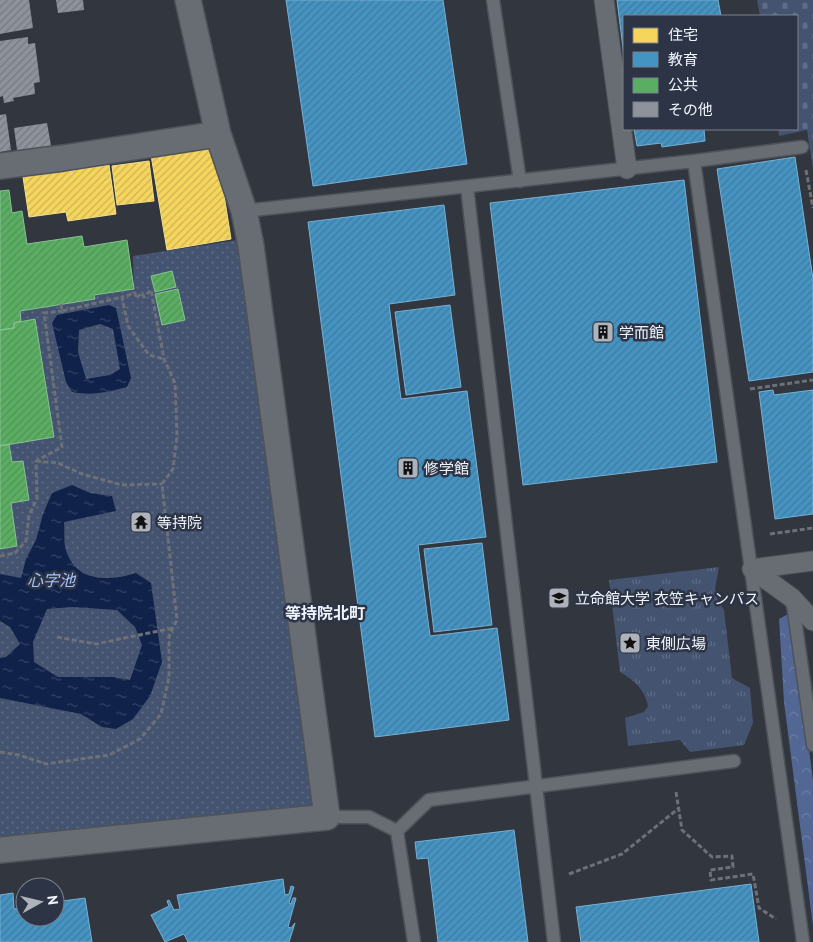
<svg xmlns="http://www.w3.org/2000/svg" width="813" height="942" viewBox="0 0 813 942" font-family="'PT Sans','Noto Sans JP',sans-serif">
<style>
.grass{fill:url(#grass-tufts)}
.forest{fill:url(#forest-crowns)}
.cemetery{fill:url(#cemetery-stones)}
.garden{fill:url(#garden-dots)}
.water{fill:url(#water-ripples);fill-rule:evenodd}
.homes{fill:url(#homes-hatch);stroke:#f4df8c}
.schools{fill:url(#schools-hatch);stroke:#77b0d4}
.public{fill:url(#public-hatch);stroke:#87c390}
.building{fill:url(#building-hatch)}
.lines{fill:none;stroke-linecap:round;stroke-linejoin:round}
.service-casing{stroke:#4e5259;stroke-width:15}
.pedestrian-casing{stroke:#4e5259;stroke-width:21}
.minor-casing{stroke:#4e5259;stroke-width:28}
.path{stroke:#6d7076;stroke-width:3;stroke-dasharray:5 2.5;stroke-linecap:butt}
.service{stroke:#686c73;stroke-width:12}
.pedestrian{stroke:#686c73;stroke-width:19}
.minor{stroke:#686c73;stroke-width:25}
.labels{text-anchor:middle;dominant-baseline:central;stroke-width:5;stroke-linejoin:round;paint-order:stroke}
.poi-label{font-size:15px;fill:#f0f5fd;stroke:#2c3445;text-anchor:start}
.water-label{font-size:16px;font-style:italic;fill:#a5c3ff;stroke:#2c3445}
.neighbourhood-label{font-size:16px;font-weight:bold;fill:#f0f5fd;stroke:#2c3445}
</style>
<defs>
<pattern id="grass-tufts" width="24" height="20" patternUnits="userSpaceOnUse" patternTransform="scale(1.25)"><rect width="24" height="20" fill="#445370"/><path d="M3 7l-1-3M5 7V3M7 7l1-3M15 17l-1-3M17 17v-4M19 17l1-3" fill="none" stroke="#5f6c85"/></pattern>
<pattern id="forest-crowns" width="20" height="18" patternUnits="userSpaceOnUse" patternTransform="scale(1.25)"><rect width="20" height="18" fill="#526794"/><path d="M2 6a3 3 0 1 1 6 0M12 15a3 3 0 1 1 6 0" fill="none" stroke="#6b7da4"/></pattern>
<pattern id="cemetery-stones" width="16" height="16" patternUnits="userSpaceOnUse" patternTransform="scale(1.25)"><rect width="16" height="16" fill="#445370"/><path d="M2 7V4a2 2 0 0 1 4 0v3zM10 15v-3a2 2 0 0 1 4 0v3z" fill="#5f6c85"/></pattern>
<pattern id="garden-dots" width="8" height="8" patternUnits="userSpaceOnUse" patternTransform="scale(1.25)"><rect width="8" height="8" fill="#445370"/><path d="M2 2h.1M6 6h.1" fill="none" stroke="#5f6c85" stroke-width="1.8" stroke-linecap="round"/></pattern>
<pattern id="water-ripples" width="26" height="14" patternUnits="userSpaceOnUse" patternTransform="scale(1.25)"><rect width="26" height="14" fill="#11224a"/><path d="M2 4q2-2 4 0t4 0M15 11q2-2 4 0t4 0" fill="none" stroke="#344365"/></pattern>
<pattern id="homes-hatch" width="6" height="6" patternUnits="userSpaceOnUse" patternTransform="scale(1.25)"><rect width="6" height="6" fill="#f6d55c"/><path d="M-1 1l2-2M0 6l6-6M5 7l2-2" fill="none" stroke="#cab258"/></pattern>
<pattern id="schools-hatch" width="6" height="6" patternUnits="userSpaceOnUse" patternTransform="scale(1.25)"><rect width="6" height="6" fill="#4393c3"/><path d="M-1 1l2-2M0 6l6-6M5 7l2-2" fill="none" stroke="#457999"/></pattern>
<pattern id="public-hatch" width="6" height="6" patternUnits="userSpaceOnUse" patternTransform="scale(1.25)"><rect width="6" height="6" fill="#5aae61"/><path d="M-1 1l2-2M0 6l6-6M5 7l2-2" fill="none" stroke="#55905b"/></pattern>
<pattern id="building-hatch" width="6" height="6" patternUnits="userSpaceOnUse" patternTransform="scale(1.25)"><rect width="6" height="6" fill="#8e929b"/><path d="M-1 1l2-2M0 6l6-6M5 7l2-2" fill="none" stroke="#76797f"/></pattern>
</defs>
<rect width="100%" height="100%" fill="#32363f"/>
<path class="grass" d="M719,567L715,589L718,601L724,610L732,678L750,688L753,723L744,745L690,752L680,740L628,746L625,718L644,712L648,706C645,690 634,680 620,672L609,580Z"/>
<path class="forest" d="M792,612L813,781V926L784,702L779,619Z"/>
<path class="cemetery" d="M757,0H813V169L807,130L779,136L778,129H797V16H760Z"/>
<path class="garden" d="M244,239L320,805L0,837V549L17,546L11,503L29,500L23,461L12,462L9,444L54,437L35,320L21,321L20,311L95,299L94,295L134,289L133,256Z"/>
<path class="water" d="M109,305L116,308L131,378L127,387C108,392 92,396 72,392L66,382L52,323L57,315ZM100,324L113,329L120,369L110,375L86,379L78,352L79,330Z
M72,485L90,493L112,496L116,511L64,522C65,531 63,545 67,553C78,583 111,581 136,573L151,583L162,662L150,696L133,719L116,729L102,727L81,714L0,698V658L6,657L20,644L10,627L0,621V574L21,578L26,559L36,540L43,514L52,493ZM72,607L117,610L135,627L142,645L130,680L113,677H58L34,662L33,642L47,609Z"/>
<path class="homes" d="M216,144L231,239L167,250L151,155Z
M149,161L154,201L117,205L112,166Z
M109,165L116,214L68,221L66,212L29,217L23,177Z"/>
<path class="schools" d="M286,0H443L467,164L313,186Z
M617,0H718L721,16H624V56Z
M634,129H704L705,141L662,147L661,143L637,146Z
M795,157L813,279V372L749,381L717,169Z
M684,180L717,462L523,485L490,203Z
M444,205L455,295L389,304L401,399L467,391L486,537L418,545L430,636L497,628L509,720L375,737L308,222Z
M450,305L461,387L406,395L395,312Z
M773,390L774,395L813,390V514L775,519L759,392Z
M482,543L492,625L434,632L424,549Z
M514,830L528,942H438L428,858L417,859L415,842Z
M283,879L285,895L289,894L291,886L294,887L289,903L291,904L293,898H296L288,927L291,928L295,923L289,942H188L184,934L165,942L151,915L169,906L167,901L169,900L174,910L180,909L177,895Z
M751,884L759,942H581L576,907Z
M13,893L14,909L25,907V917H55V902L85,898L92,942H0V895Z"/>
<path class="public" d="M9,190L12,213L22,211L27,244L82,236L84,247L127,240L134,289L94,295L95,299L20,311L21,321L14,323V328L0,330V191Z
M172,271L176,287L155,292L151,276Z
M178,289L185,320L162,325L155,294Z
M35,319L54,437L0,446V330L14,328V323Z
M9,444L12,462L23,461L29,500L11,503L17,546L0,549V446Z"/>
<path class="building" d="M0,0H29L33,28L0,34Z
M56,0H83L84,10L58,13Z
M28,37V44L35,43L40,82L34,83L35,94L13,98L14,101L4,103L3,96L0,97V41Z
M6,114L11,150L0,152V115Z
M47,123L52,151L18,157L14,128Z"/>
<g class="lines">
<g class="service-casing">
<path id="service" d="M493,0L520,181
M694,161L803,942
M467,187L554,942
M244,211L694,161L802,147
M792,598L813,745
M327,817H369L397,831
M414,942L397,831L429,800L734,761"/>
</g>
<g class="pedestrian-casing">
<path id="pedestrian" d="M604,0L627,169
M752,569L792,598L813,621
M752,569L813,561"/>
</g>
<g class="minor-casing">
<path id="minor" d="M0,166L63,158L218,134
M0,850L327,817L251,246L244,211L218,134L188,0"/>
</g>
<path class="path" d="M806,170L813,208
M61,304L62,311L122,297L128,326L149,355L164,359
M750,389L813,380
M36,461L58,463L82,474L122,485L162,484
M770,534L813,528
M0,556L15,553L26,541L29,515L37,499L36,461L62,447L44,313L62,311
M57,637L96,644L173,628
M0,752L19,755L46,764L109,755L140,739L161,714L169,677V636L177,620L162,484L173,469L177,436L175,383L164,359L151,290L144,297L142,293L136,298L135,293L122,297
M676,792L682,830L712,857L732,856L733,867L710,870L711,880L753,874L759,908L776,919
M569,874L622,854L679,808"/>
<use href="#service" class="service"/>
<use href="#pedestrian" class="pedestrian"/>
<use href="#minor" class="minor"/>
</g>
<defs>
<g id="building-square" transform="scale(1.125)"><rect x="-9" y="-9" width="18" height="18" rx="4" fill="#aeb2ba" stroke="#2c3445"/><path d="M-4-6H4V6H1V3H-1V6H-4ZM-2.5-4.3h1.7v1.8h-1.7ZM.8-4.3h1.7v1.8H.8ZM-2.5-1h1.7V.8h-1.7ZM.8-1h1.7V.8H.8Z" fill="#111"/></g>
<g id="temple-square" transform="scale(1.125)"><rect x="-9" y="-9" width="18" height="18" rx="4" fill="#aeb2ba" stroke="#2c3445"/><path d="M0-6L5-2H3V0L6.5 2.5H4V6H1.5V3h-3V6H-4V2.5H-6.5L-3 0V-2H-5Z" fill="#111"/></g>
<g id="university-square" transform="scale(1.125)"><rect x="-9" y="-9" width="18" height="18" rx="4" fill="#aeb2ba" stroke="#2c3445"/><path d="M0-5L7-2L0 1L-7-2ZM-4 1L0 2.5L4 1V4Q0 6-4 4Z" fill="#111"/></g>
<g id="sight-square" transform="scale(1.125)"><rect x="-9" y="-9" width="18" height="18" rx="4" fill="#aeb2ba" stroke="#2c3445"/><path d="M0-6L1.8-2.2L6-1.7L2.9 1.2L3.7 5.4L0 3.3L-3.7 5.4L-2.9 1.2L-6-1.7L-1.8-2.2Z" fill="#111"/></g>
</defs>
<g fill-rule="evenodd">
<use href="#building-square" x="603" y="332"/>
<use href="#building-square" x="408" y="468"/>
<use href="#temple-square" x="141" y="522"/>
<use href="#university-square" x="559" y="598"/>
<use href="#sight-square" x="630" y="643"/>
</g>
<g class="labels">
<g class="poi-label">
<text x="619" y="332">学而館</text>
<text x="424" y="468">修学館</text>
<text x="157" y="522">等持院</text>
<text x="575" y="598">立命館大学 衣笠キャンパス</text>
<text x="646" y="643">東側広場</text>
</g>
<g class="water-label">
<text x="51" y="580">心字池</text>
</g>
<g class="neighbourhood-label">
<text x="325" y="613">等持院北町</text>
</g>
</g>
<rect x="623" y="15" width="175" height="115" fill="#2c3445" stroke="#7a818f"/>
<rect x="633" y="28" width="25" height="15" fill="#f6d55c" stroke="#7a818f"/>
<text x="668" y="40" font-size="15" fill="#f0f5fd">住宅</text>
<rect x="633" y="52" width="25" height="15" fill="#4393c3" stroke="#7a818f"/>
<text x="668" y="65" font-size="15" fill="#f0f5fd">教育</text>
<rect x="633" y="78" width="25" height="15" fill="#5aae61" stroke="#7a818f"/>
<text x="668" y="90" font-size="15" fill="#f0f5fd">公共</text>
<rect x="633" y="102" width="25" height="15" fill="#8e929b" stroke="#7a818f"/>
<text x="668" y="115" font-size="15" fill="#f0f5fd">その他</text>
<g transform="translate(40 902) rotate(82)"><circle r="24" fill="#2c3445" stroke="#7a818f"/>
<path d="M0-4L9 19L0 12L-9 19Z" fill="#aeb2ba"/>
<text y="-8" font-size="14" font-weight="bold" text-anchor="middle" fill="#f0f5fd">N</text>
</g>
</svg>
